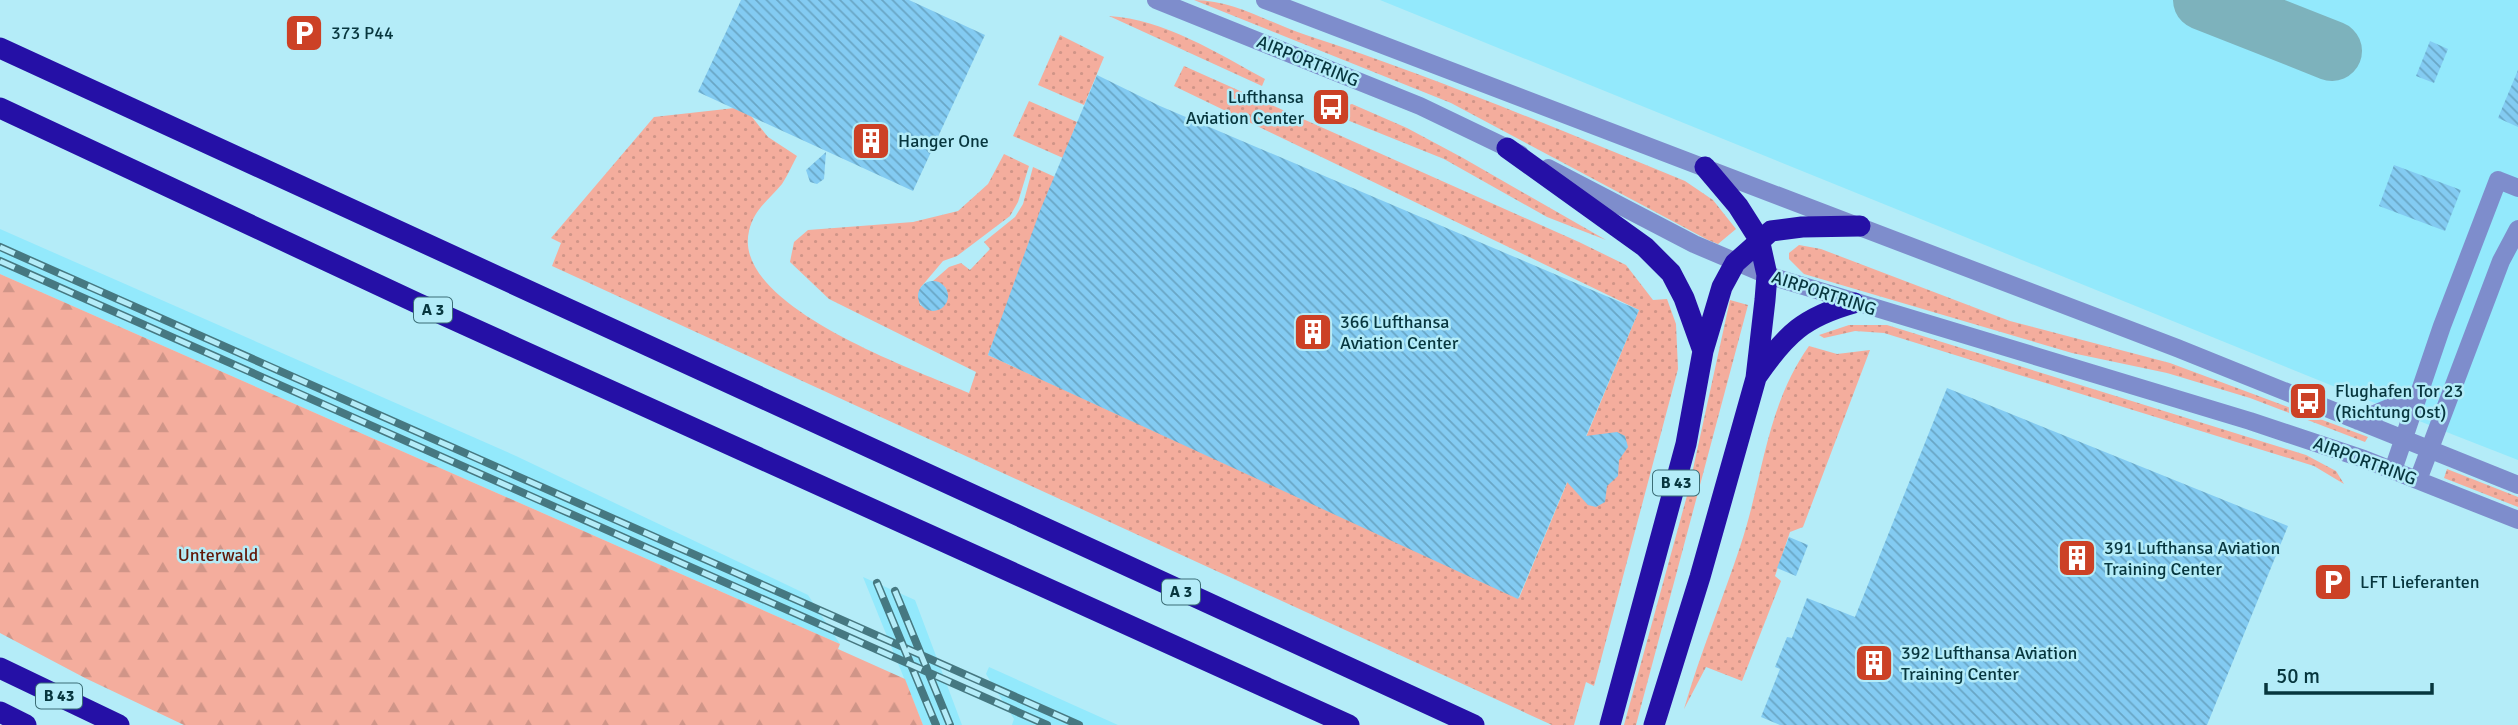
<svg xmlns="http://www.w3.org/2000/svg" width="2518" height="725" viewBox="0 0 2518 725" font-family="Signika,sans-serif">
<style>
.built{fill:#93e9fc}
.grass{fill:url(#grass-dots)}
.forest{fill:url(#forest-firs)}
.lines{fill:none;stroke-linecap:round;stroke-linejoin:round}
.taxiway{stroke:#7db2bc;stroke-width:60}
.building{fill:url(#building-back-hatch)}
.minor{stroke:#7e8dcc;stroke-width:18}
.highway{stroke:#2510a6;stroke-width:21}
.rail-casing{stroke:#467881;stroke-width:8}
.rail{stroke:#b4ecf8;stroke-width:5;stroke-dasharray:16;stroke-linecap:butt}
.labels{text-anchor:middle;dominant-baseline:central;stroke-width:5;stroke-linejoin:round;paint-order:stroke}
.shield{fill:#b4ecf8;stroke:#3b6d76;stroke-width:2}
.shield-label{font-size:16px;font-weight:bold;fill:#07363e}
.poi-label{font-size:18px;fill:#07363e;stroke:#b4ecf8;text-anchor:start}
.street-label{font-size:18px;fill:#07363e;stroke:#b4ecf8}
.park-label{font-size:18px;fill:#621809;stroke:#b4ecf8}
</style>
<defs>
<pattern id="grass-dots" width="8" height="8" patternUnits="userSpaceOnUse" patternTransform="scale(1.75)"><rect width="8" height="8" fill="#f4ad9d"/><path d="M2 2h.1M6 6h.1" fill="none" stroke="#d09588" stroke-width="1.8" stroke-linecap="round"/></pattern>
<pattern id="forest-firs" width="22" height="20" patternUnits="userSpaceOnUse" patternTransform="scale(1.75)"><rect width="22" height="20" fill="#f4ad9d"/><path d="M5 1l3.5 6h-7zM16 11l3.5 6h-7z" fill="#d09588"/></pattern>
<pattern id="building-back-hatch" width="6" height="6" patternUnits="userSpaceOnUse" patternTransform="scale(1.75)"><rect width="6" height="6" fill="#83cbf2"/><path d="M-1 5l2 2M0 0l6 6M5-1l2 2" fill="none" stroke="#69a6c5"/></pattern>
</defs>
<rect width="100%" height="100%" fill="#b4ecf8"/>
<path class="built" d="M1380,0H2518V460L2454,435Z
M0,229L516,456L808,595L840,644L0,274Z
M863,577L915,600L962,725H923Z
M989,667L1118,725H1012L1014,719L986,674Z"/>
<path class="grass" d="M1194,0C1234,0 1269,23 1306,35C1435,77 1560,130 1685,181L1713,200L1736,229L1718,244L1708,240L1451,103Z
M1109,16C1164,19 1217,53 1265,79L1262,86Z
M1060,35L1104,57L1084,105L1038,85Z
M1184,66L1579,242L1626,265L1653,300L1667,299L1676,324L1678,369L1594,686L1586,682L1574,725H1552L552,266L561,243L551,238L654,117L744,107L768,137L797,156C792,165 788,175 782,184C769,200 754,209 749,231C731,306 916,370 969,393L976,372L829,299L790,262L794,242L808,230L913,222L958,211L988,184L1004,154L1029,166L1018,202L1010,216L957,256L943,261L921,287L918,296L920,305L933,311L946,303V288L933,281L949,267L961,263L970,270L990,249L984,242L1015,217L1023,204L1033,167L1055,177L988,355L1519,598L1639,310L1174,86Z
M1029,101L1077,122L1063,158L1013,136Z
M1352,104L1407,128L1463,158L1606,240L1547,217L1444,159L1342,118L1345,106Z
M1799,245L1821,249L2010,321L2170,363L2368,437L2365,442L2250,398L2167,373L2072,353L1804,274L1789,259V253Z
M1730,300L1748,305L1636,725H1624L1688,492Z
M1849,325H1887L2306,455L2336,471L2344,484L2314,466L1884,333L1855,331L1824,338L1819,335Z
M1809,346L1837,354L1870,350L1803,527L1790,532L1775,576L1781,581L1742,681L1706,667L1684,709C1700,654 1722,601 1740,547C1763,479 1766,406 1809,346Z
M2447,469L2518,497V507L2444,478Z"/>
<path class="forest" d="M0,274L840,644L838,649L905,679L923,725H184L85,678L0,633Z"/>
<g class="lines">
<path class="taxiway" d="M2203,0L2332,51"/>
</g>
<path class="building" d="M741,0H909L985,35L913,191L698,92Z
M2430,41L2448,49L2434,83L2416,76Z
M2518,70V127L2498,118Z
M1097,75L1160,106L1639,310L1586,436L1617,432L1625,436L1628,447L1619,460L1618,476L1607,486L1605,502L1596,507L1588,505L1567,482L1518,599L988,355L1041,208Z
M826,152L824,179L817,184L810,182L806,170Z
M2394,165L2461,190L2445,231L2379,206Z
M918 296a15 15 0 1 1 30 0a15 15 0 1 1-30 0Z
M1947,388L2288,526L2207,725H1780L1761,717L1780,669L1775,667L1787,637L1792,638L1807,598L1855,617Z
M1789,537L1808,545L1796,576L1777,568Z"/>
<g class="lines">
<path class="minor" d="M1156,0L1420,106L1520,154
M1265,0L2177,348L2518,485
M1548,168L1694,244L1767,275L2250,421L2364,459L2518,520
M2358,421L2419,395
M2393,470L2442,326L2498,180L2518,188
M2418,480L2501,261L2518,229"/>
<path class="highway" d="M0,48L1474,725
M0,108L417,303L1349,725
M1507,148L1645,247L1671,273L1684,298L1703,351
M1757,376C1786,334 1804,317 1854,303
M0,668L119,725
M0,712L26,725
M1610,725L1686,444L1703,351L1722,287L1735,263L1771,231L1802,227L1860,226
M1654,725L1700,577L1756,378L1765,300L1767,275L1759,239L1738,206L1705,167"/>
<g class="rail-casing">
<path id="rail" d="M0,247L1079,725
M0,261L1047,725
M877,583L936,725
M895,591L950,725"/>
</g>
<use href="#rail" class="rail"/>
</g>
<defs>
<g id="parking-square" transform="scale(2.0125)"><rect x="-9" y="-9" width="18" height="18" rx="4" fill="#cc4126" stroke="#b4ecf8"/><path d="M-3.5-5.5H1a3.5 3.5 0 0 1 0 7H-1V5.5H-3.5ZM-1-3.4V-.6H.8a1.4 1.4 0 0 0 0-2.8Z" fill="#fff"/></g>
<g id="bus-square" transform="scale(2.0125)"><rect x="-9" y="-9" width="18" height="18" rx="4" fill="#cc4126" stroke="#b4ecf8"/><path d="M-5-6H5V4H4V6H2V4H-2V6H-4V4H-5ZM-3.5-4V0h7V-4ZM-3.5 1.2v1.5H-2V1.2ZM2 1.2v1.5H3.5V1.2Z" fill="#fff"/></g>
<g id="building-square" transform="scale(2.0125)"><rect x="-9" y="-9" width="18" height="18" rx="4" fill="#cc4126" stroke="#b4ecf8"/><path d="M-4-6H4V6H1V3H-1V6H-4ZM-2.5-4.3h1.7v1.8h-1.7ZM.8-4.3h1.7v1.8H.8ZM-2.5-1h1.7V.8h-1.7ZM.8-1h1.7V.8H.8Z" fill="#fff"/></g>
</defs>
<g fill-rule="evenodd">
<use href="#parking-square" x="304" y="33"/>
<use href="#bus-square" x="1331" y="107"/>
<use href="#building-square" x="871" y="141"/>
<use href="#building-square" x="1313" y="332"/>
<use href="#bus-square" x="2308" y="401"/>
<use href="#building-square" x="2077" y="558"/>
<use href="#parking-square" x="2333" y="582"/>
<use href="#building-square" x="1874" y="663"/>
</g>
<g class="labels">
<g class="shield">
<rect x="414" y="297.5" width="38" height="25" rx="5"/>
<rect x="1653" y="470.5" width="46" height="25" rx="5"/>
<rect x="1162" y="579.5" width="38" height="25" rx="5"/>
<rect x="36" y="683.5" width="46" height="25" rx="5"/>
</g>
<g class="shield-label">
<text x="433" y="310">A 3</text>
<text x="1676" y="483">B 43</text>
<text x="1181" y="592">A 3</text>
<text x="59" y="696">B 43</text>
</g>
<g class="poi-label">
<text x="331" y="33">373 P44</text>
<text x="1304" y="97" text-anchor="end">Lufthansa<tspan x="1304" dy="21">Aviation Center</tspan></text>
<text x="898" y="141">Hanger One</text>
<text x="1340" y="322">366 Lufthansa<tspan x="1340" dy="21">Aviation Center</tspan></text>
<text x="2335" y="391">Flughafen Tor 23<tspan x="2335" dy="21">(Richtung Ost)</tspan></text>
<text x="2104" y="548">391 Lufthansa Aviation<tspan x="2104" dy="21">Training Center</tspan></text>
<text x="2360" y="582">LFT Lieferanten</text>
<text x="1901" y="653">392 Lufthansa Aviation<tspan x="1901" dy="21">Training Center</tspan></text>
</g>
<g class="street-label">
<text transform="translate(1308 61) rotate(22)">AIRPORTRING</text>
<text transform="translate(1824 293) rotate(18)">AIRPORTRING</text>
<text transform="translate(2365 461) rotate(20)">AIRPORTRING</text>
</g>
<g class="park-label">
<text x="218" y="555">Unterwald</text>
</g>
</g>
<path d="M2266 683v10h166v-10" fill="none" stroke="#07363e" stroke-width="3.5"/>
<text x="2276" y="683" font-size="21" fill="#07363e" stroke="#b4ecf8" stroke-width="5" paint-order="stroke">50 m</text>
</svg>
